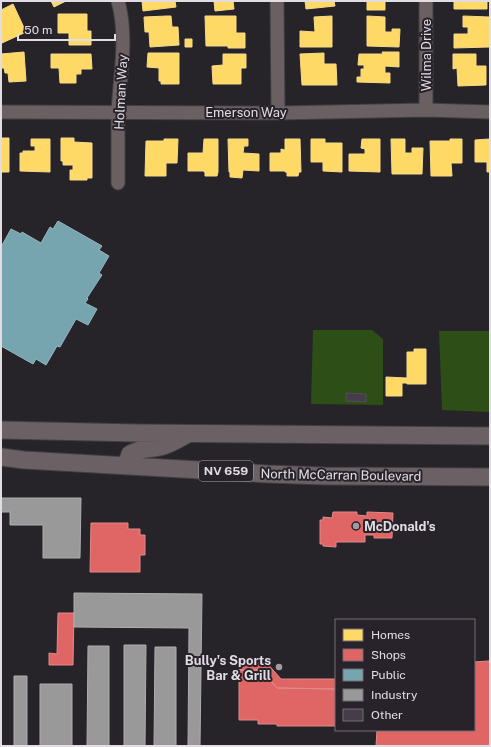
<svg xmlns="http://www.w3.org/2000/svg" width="491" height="747" viewBox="0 0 491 747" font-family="'Public Sans',sans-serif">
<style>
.green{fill:#2d4f17}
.homes{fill:#ffd966;stroke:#f6da8c}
.shops{fill:#e06666;stroke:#e08a8c}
.public{fill:#76a5af;stroke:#96b6bf}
.industry{fill:#999;stroke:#afadaf}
.building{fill:#463c4a;stroke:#524f54}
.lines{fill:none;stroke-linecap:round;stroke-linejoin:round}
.minor-casing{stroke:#413f42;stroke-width:15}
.major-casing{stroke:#413f42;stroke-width:19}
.minor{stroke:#6a5f61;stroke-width:13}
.major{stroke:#6b6064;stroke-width:17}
.poi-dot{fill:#a09ca2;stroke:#28222b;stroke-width:1.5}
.labels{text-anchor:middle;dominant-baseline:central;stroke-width:4;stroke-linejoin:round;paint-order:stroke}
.shield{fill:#28222b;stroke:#aaa5ac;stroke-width:1}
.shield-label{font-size:12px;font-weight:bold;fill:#e1dde3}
.street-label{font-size:13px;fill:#e1dde3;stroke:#28222b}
.poi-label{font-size:13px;font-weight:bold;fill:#e1dde3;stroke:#28222b;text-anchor:start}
</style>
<rect width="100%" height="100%" fill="#272429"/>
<path class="green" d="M313,330H372L383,339V405L311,404Z
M439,331H490V412L442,410Z"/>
<path class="homes" d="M51,1H66L54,7Z
M142,1H175L176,7L143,11Z
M214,1H233L234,9L215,11Z
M305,1H334L335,6L306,9Z
M367,1H385V10H367Z
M454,1H487V9H454Z
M13,4L26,32L2,43L1,10Z
M58,14H87V31H91V45H69V33H58Z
M167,16H171L172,27H178L179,45L150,47L149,32H145L144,17Z
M205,16H236V33H245V48H228V46H206Z
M332,16V47H300V31L315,32L314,17Z
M367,16L385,17V32H392V29H400L399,47L367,46Z
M463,16L489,17L490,45L489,47L454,48V34H468V27H463Z
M185,39H192V47H185Z
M24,52L26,81L9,82L8,73H5L4,68H1V54Z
M382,52H399V67L385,66V73H390V83L357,82V77H361V69H364V65H358L359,54H383Z
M148,53H179V84H161V81H159V68L147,67Z
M324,53V64H336L337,85H302L300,54Z
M51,54H91L92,69H81V74H76V83H60L59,68H51Z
M223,54H246V68H241V84H213L212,66L223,65Z
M453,54H476V66H486V85L458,86L457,68L453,69Z
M1,138H9V172H1Z
M61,138H74V142L92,143V178H87V180H70V170H73V165H63V161H61Z
M31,139H50V172L20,171V153H23V151H35V146H31Z
M164,139H178L177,163H166V176H145L146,141H164Z
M204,139H218V172L217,176H205V172H204V171H188V153H203Z
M228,139H248V146H244L243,153L259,154V171L243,170L242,178L230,177V172H229Z
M285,139H300L301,172H299L298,176H287V172H285V171H270V153H281V149L285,150Z
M311,139H325V143H342V172L323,171V162H311Z
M362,139H380V172L349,171V154H365V149L361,148Z
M391,139H405V153H412V148H423L422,174H392Z
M450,139H462V163H451L452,176H431L430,141H450Z
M489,139L490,172H487V162H475V140Z
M414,349H426V384H407V383H402V396H386V377L407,378V352H414Z"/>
<path class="shops" d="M333,512H357V515L367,516V512L393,513L392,538H374V535H365V542H336V547L323,546V544H320V520H323V517L332,518Z
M91,523H128V529H140V535H145V555H140V572H90Z
M58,613H74L73,665H49V653L57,654Z
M239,661L266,662L281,679H336V689L277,688L261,670H239Z
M488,661H490V746H376L377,730H474V662Z
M239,670H261L277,688L336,689V726H277V724H258V720H239Z"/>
<path class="public" d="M58,221L102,246L99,250L109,256L99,273L102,275L98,281L87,298L88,299L85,303L97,309L88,325L76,319L60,347L57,346L46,365L36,359L33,364L1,346V247L11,229L21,234L22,232L41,243L50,227L53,229Z"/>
<path class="industry" d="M1,498H81L80,558H43V525H10V512H1Z
M74,593L202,594L200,746H188L189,628L74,627Z
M124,645H146L145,746H124Z
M88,646H109V746H87Z
M155,647H176V746H154Z
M14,676H27V746H14Z
M40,684H72V746H40Z"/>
<path class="building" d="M346,393L366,394V402L346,401Z"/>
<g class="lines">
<g class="minor-casing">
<path id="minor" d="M118,1C128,38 120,74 118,112C118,135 118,159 118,183
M277,1L278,113
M426,110V1
M1,112L278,113L426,110L490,112"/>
</g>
<g class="major-casing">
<path id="major" d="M1,430L137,433L490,436
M1,457L24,460L268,474L325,476L490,477
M126,466L130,454C143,447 147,450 160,447C169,445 177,440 186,435"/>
</g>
<use href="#minor" class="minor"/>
<use href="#major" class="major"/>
</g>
<g class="poi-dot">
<circle cx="356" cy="526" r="4"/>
<circle cx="279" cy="667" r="4"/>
</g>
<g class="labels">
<rect class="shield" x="199" y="461" width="54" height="20" rx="3"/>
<g class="shield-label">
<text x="226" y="471">NV 659</text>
</g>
<g class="street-label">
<text transform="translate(426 55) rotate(-90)">Wilma Drive</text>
<text transform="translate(121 92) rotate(-87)">Holman Way</text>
<text x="246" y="112">Emerson Way</text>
<text transform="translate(341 475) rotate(1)">North McCarran Boulevard</text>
</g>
<g class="poi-label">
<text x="364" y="526">McDonald's</text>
<text x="271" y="660" text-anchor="end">Bully's Sports<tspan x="271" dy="15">Bar &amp; Grill</tspan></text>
</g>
</g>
<rect width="491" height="747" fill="none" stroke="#e1dde3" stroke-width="4"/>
<rect x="335" y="619" width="140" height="112" fill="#28222b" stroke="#726d75"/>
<rect x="343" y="629" width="20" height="12" fill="#ffd966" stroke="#726d75"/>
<text x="371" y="639" font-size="12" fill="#e1dde3">Homes</text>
<rect x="343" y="649" width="20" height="12" fill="#e06666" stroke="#726d75"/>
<text x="371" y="659" font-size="12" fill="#e1dde3">Shops</text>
<rect x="343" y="669" width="20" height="12" fill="#76a5af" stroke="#726d75"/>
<text x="371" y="679" font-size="12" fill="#e1dde3">Public</text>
<rect x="343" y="689" width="20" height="12" fill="#999999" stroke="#726d75"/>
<text x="371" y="699" font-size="12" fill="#e1dde3">Industry</text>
<rect x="343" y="709" width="20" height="12" fill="#463c4a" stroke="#726d75"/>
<text x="371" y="719" font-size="12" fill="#e1dde3">Other</text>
<path d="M18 34v6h97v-6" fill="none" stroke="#e1dde3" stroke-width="2"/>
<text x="24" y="34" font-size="12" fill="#e1dde3" stroke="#28222b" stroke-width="3" paint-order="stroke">50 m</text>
</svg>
